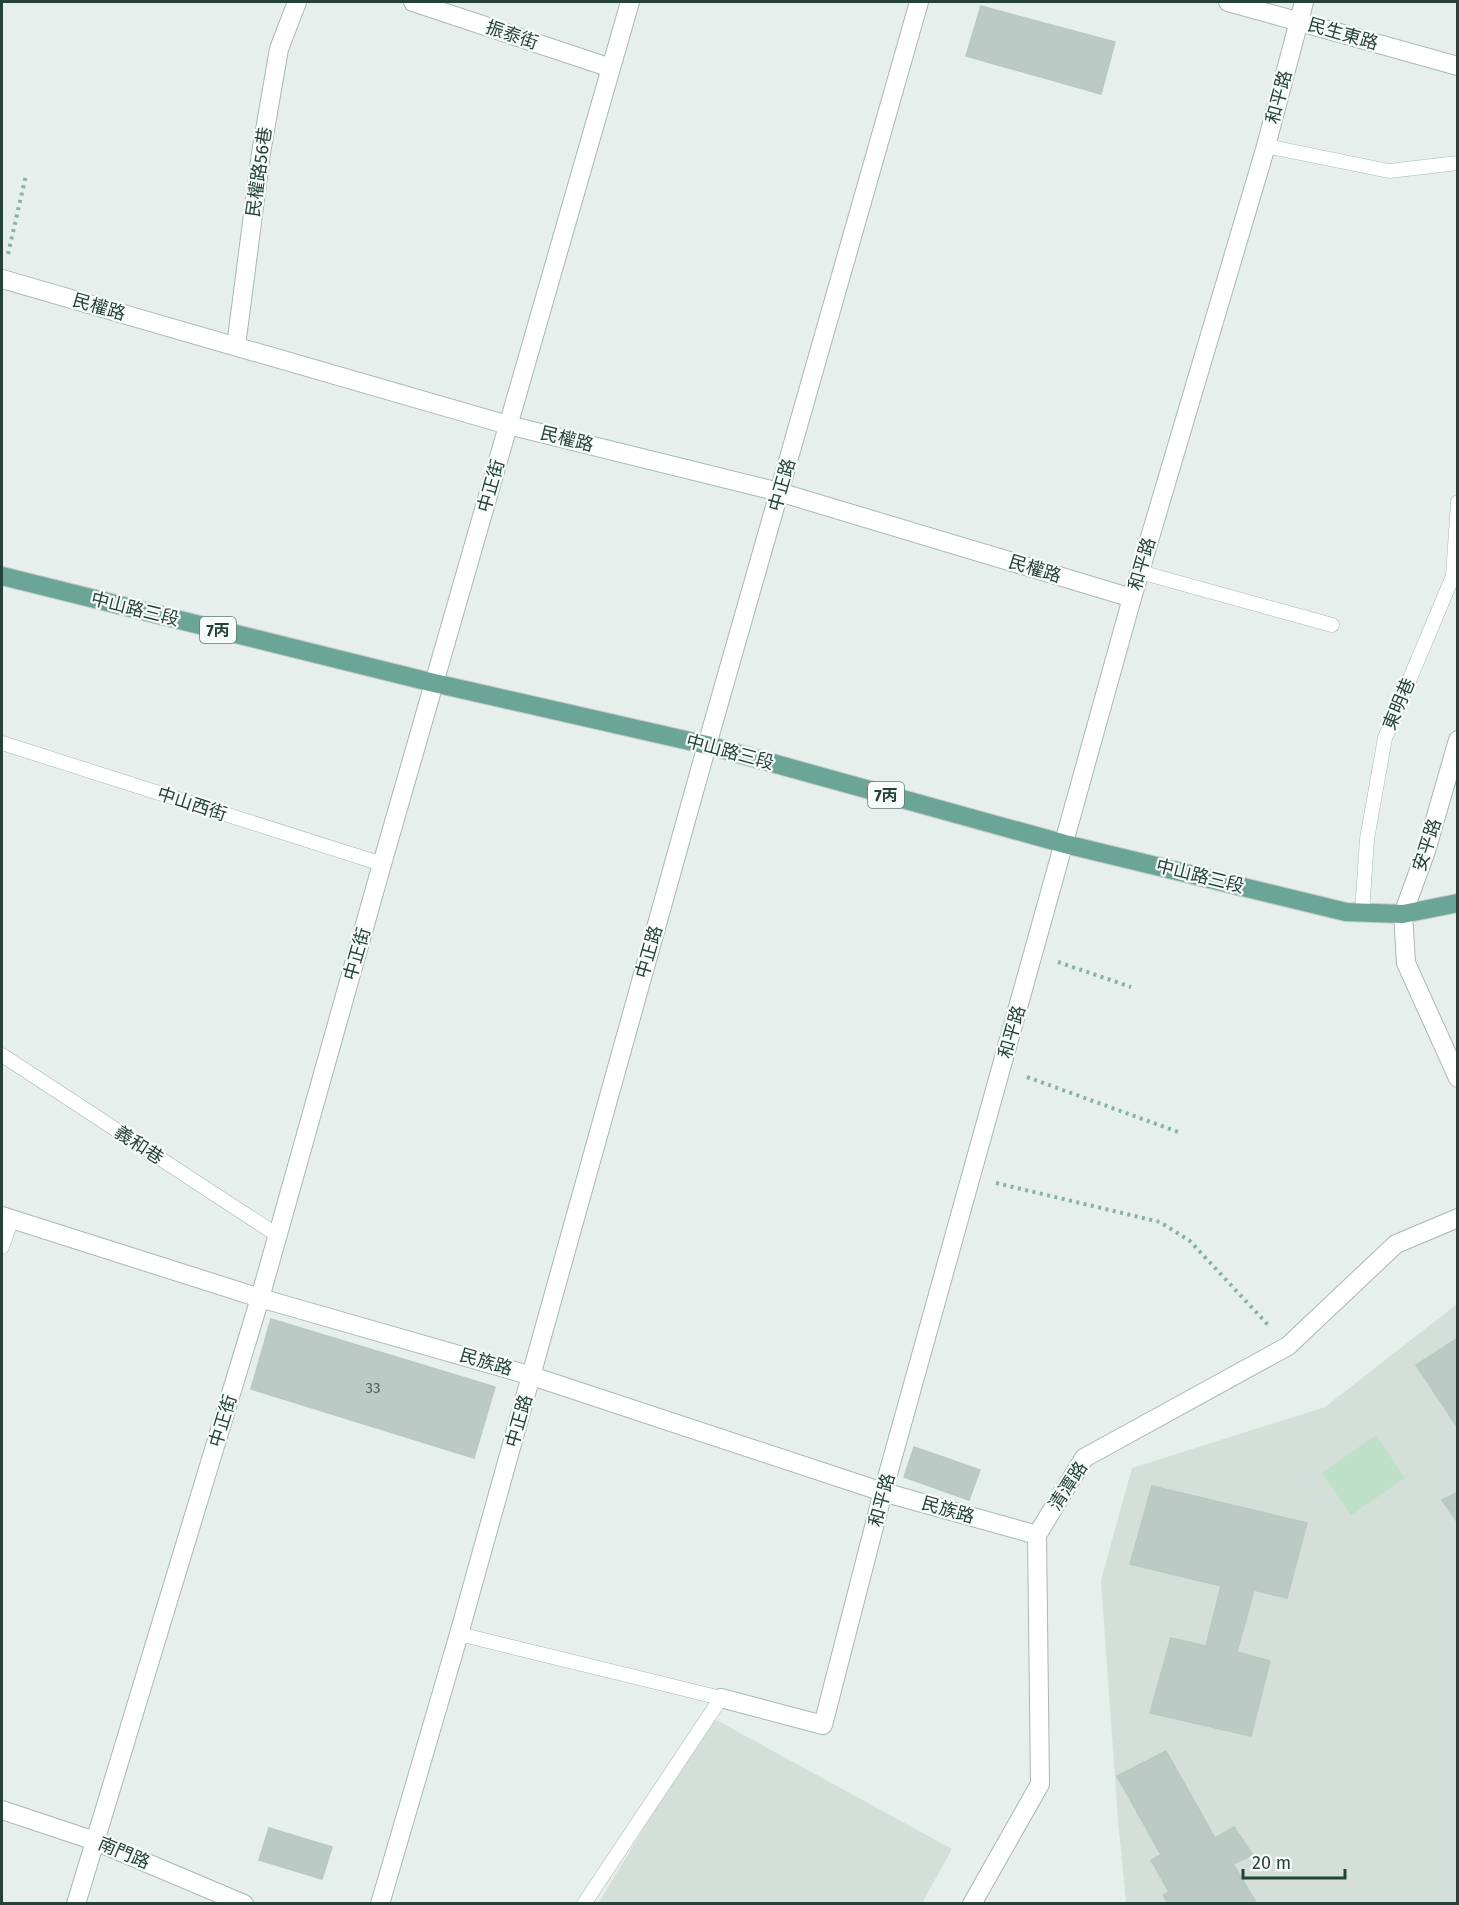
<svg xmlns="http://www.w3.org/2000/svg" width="1459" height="1905" viewBox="0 0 1459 1905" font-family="'Fira Sans','Noto Sans TC',sans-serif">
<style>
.built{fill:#d4dfda}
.green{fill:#bfe0c8}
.building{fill:#bbcac4;stroke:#b8c9c2;stroke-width:1.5}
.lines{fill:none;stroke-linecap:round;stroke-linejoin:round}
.service-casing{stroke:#a8b8b2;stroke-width:15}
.minor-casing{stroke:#a8b8b2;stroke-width:20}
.tertiary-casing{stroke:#a8b8b2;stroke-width:20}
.primary-casing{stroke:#c2cac8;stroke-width:20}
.path{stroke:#86b3a5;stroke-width:4;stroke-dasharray:3 4.5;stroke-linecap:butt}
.service{stroke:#fff;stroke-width:14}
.minor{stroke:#fff;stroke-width:18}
.tertiary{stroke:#fff;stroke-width:18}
.primary{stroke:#6aa596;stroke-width:18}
.labels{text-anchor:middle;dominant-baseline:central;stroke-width:4.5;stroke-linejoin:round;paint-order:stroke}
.number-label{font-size:15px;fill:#4a645c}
.shield{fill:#f7fbf9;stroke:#637a73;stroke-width:1.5}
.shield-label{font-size:16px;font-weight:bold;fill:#24423a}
.street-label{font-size:18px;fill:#24423a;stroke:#f7fbf9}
</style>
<rect width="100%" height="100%" fill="#e6efeb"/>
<path class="built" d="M1457,1304V1903H1126L1118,1820L1101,1580L1132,1468L1325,1407Z
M711,1717L952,1849L922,1903L598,1904Z"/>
<path class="green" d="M1376,1435L1405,1478L1351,1515L1322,1473Z"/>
<path class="building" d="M981,6L1115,42L1101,94L966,56Z
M271,1319L495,1387L474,1458L251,1389Z
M1458,1338V1428L1416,1365Z
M914,1447L980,1470L969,1500L904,1477Z
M1152,1486L1307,1523L1287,1598L1254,1590L1237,1652L1270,1661L1251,1736L1150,1713L1171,1638L1206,1646L1221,1586L1130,1564Z
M1458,1492V1523L1442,1500Z
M1166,1751L1215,1838L1234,1827L1253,1855L1233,1864L1257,1904H1168L1163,1895L1169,1892L1151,1860L1161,1855L1117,1776Z
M269,1828L332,1847L322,1879L259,1860Z"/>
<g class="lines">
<g class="service-casing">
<path id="service" d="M1266,146L1389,171L1458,163
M1140,572L1332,625
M2,743L382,864
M1362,913L1367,839L1385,738L1453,576L1458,502
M2,1055L277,1235
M2,1247L12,1219
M459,1634L721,1698L584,1904"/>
</g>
<g class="minor-casing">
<path id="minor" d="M413,2L611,68
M1228,2L1458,66
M2,279L508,425L779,492L1132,598
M236,346L261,153L279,49L297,2
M1458,740L1426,851L1403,914L1406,963L1458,1078
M2,1216L260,1298L532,1376L883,1492L1037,1535
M721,1698L823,1725L883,1492L1132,598L1266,146L1304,2
M76,1904L260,1298L382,864L630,2
M380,1904L459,1634L707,745L919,2
M972,1904L1040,1784L1037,1535L1084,1458L1288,1346L1396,1244L1458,1218"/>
</g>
<g class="tertiary-casing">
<path id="tertiary" d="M2,1810L95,1841L244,1904"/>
</g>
<g class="primary-casing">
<path id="primary" d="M2,576L434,683L707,745L1065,844L1346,912L1403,914L1458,903"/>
</g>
<path class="path" d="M8,254L26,175
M1058,962L1131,987
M1027,1077L1181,1133
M996,1183L1160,1222L1190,1241L1269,1326"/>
<use href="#service" class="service"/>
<use href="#minor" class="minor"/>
<use href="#tertiary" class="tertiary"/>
<use href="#primary" class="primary"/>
</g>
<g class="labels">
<g class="number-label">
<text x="373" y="1388">33</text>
</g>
<g class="shield">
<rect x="200" y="617" width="36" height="26" rx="4.5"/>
<rect x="868" y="782" width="36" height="26" rx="4.5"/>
</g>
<g class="shield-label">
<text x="218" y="630">7丙</text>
<text x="886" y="795">7丙</text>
</g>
<g class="street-label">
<text transform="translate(1343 34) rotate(16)">民生東路</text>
<text transform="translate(512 35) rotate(19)">振泰街</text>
<text transform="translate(1279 97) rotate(-75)">和平路</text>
<text transform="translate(259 172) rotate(-82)">民權路56巷</text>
<text transform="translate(99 307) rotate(16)">民權路</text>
<text transform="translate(567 439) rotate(14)">民權路</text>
<text transform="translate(782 485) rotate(-74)">中正路</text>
<text transform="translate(491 486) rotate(-74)">中正街</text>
<text transform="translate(1142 564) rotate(-74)">和平路</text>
<text transform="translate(1035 569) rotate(17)">民權路</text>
<text transform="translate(135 609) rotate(14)">中山路三段</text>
<text transform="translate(1399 704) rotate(-67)">東明巷</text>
<text transform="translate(730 752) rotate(15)">中山路三段</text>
<text transform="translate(192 804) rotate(18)">中山西街</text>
<text transform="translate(1427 845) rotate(-72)">安平路</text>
<text transform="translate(1200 876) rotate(14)">中山路三段</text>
<text transform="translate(649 952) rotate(-74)">中正路</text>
<text transform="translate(357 954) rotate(-74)">中正街</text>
<text transform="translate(1012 1032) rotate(-74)">和平路</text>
<text transform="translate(139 1145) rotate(33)">義和巷</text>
<text transform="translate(486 1362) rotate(16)">民族路</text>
<text transform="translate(223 1421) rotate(-73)">中正街</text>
<text transform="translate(519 1421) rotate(-74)">中正路</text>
<text transform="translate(1068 1486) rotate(-57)">清潭路</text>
<text transform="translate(882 1500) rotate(-75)">和平路</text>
<text transform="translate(948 1510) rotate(16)">民族路</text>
<text transform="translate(124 1853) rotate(23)">南門路</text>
</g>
</g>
<rect width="1459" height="1905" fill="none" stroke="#24423a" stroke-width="6"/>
<path d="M1243 1869v9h102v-9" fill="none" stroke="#24423a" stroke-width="3"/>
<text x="1252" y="1869" font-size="18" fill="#24423a" stroke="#f7fbf9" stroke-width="4.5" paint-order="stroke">20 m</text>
</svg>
